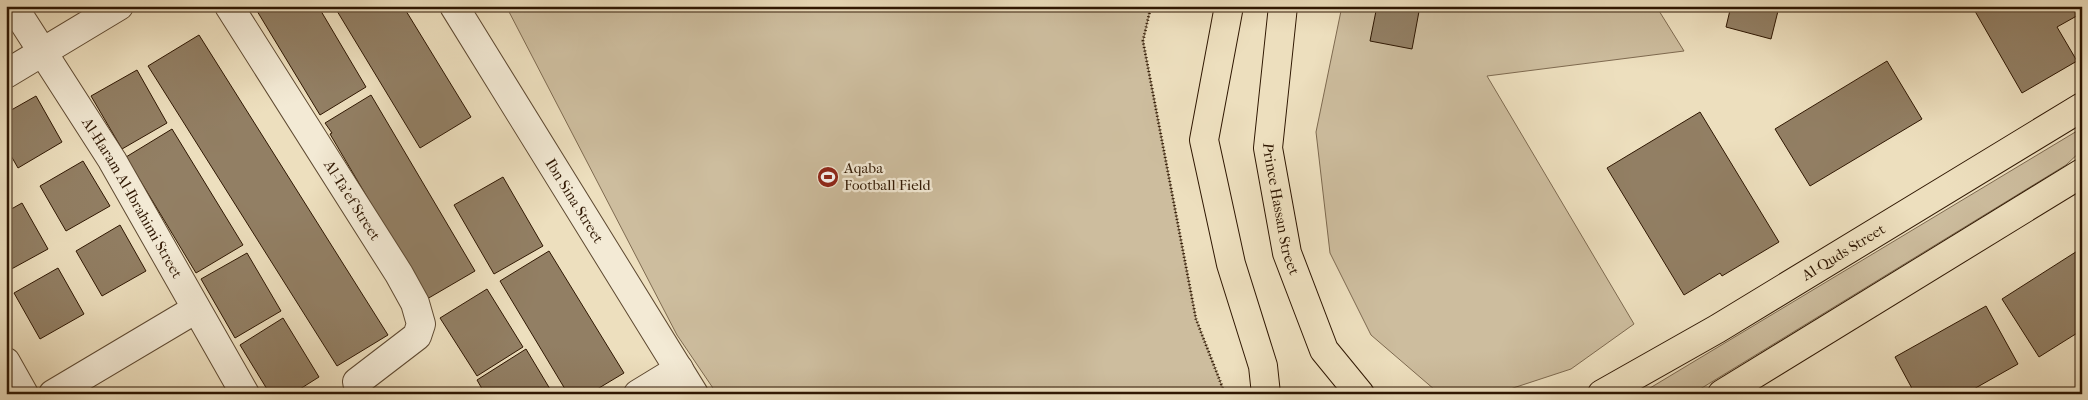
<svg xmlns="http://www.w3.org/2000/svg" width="2088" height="400" viewBox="0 0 2088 400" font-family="'IM FELL French Canon',serif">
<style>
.green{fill:#cdbd9e;stroke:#7e6a50}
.building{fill:#927f64;stroke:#2f1702}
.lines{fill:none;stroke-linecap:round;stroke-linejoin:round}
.minor-casing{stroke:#5e4931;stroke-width:30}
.major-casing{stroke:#2f1702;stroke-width:30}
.path{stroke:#2f1702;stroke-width:3;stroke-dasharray:1 2.5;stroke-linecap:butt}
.minor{stroke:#f3ead5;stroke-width:28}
.major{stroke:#eddfbe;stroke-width:28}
.labels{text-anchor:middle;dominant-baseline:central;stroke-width:4.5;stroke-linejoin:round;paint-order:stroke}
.poi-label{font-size:15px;fill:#2f1702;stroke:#f3ead5;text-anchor:start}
.street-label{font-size:15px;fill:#2f1702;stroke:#f3ead5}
</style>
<rect width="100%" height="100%" fill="#eddfbe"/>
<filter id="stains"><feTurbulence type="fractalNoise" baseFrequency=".004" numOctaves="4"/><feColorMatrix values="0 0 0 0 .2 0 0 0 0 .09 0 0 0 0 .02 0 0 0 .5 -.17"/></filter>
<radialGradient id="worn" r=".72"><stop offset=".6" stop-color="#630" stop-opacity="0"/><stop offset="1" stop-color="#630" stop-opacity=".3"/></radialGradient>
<path class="green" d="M506,6H1151L1143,41L1196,319L1225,394H717L677,335Z
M1342,6H1656L1684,51L1487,76L1634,324L1571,369L1501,392L1435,390L1371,335L1330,253L1316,132Z
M2082,128V150L2066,165L1692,394H1640Z"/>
<path class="building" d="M254,6H318L366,87L320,115Z
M334,6H403L471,117L420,148Z
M1377,6H1420L1412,49L1370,41Z
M1731,6L1779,7L1771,39L1726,27Z
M1972,6H2082V13L2057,27L2077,61L2022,93Z
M199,35L388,335L337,366L148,66Z
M1887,61L1922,119L1810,186L1775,129Z
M137,70L167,123L122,149L91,96Z
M371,95L475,271L427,299L330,134L332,133L325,123Z
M36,96L62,142L18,168L6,147V113Z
M1700,112L1779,242L1722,276L1720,273L1684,295L1607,168Z
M172,129L243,245L196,273L126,157Z
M83,161L110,206L66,231L40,186Z
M503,177L543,246L494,274L454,205Z
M22,203L48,249L6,272V212Z
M120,225L146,271L102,296L76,251Z
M2082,248V330L2039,357L2002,299Z
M549,251L624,373L589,394H568L500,281Z
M247,253L281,311L235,338L201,279Z
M58,268L84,314L40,339L14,293Z
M487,289L523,347L477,376L440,318Z
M1986,306L2018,364L1965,394H1915L1895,357Z
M283,318L319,377L292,394H270L240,345Z
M526,349L553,394H485L477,380Z"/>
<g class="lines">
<g class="minor-casing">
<g id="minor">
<path id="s1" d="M13,6L112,160L245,394"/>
<path id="s2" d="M229,6L399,274L415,303L421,324L417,336L357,382"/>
<path id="s3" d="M454,6L694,394"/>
<path d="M6,74L119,6"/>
<path d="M6,362L24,394"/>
<path d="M53,394L196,309"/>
<path d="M638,394L679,369"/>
</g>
</g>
<g class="major-casing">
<g id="major">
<path d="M1229,6L1204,140L1231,264L1263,366L1266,394"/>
<path id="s4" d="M1283,6L1268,148L1287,253L1324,350L1360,394"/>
<path id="s5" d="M1602,394L1717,329L2082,107"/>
<path d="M1722,394L2082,173"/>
</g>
</g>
<path class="path" d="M1151,6L1143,41L1196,319L1225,394"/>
<use href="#minor" class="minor"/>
<use href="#major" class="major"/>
</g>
<defs>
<g id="stadium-disc" transform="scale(1.125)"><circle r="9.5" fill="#8f2418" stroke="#f3ead5"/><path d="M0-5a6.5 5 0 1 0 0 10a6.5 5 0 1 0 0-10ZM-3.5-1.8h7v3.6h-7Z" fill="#fff"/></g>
</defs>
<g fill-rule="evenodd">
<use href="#stadium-disc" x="828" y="177"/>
</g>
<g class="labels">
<g class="poi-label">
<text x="844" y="168">Aqaba<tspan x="844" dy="17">Football Field</tspan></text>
</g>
<g class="street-label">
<text stroke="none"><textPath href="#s1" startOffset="226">Al-Haram Al-Ibrahimi Street</textPath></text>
<text stroke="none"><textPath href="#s3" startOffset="229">Ibn Sina Street</textPath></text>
<text stroke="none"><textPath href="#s2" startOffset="230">Al-Ta'ef Street</textPath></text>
<text stroke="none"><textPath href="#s4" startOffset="205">Prince Hassan Street</textPath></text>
<text stroke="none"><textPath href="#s5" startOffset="280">Al-Quds Street</textPath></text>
</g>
</g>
<rect width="2088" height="400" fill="none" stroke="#eddfbe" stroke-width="25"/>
<rect x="8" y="8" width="2073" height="385" fill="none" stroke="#2f1702" stroke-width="2.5"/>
<rect x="12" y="12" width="2063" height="375" fill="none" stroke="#2f1702"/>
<rect width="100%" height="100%" filter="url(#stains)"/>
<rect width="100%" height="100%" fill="url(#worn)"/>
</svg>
